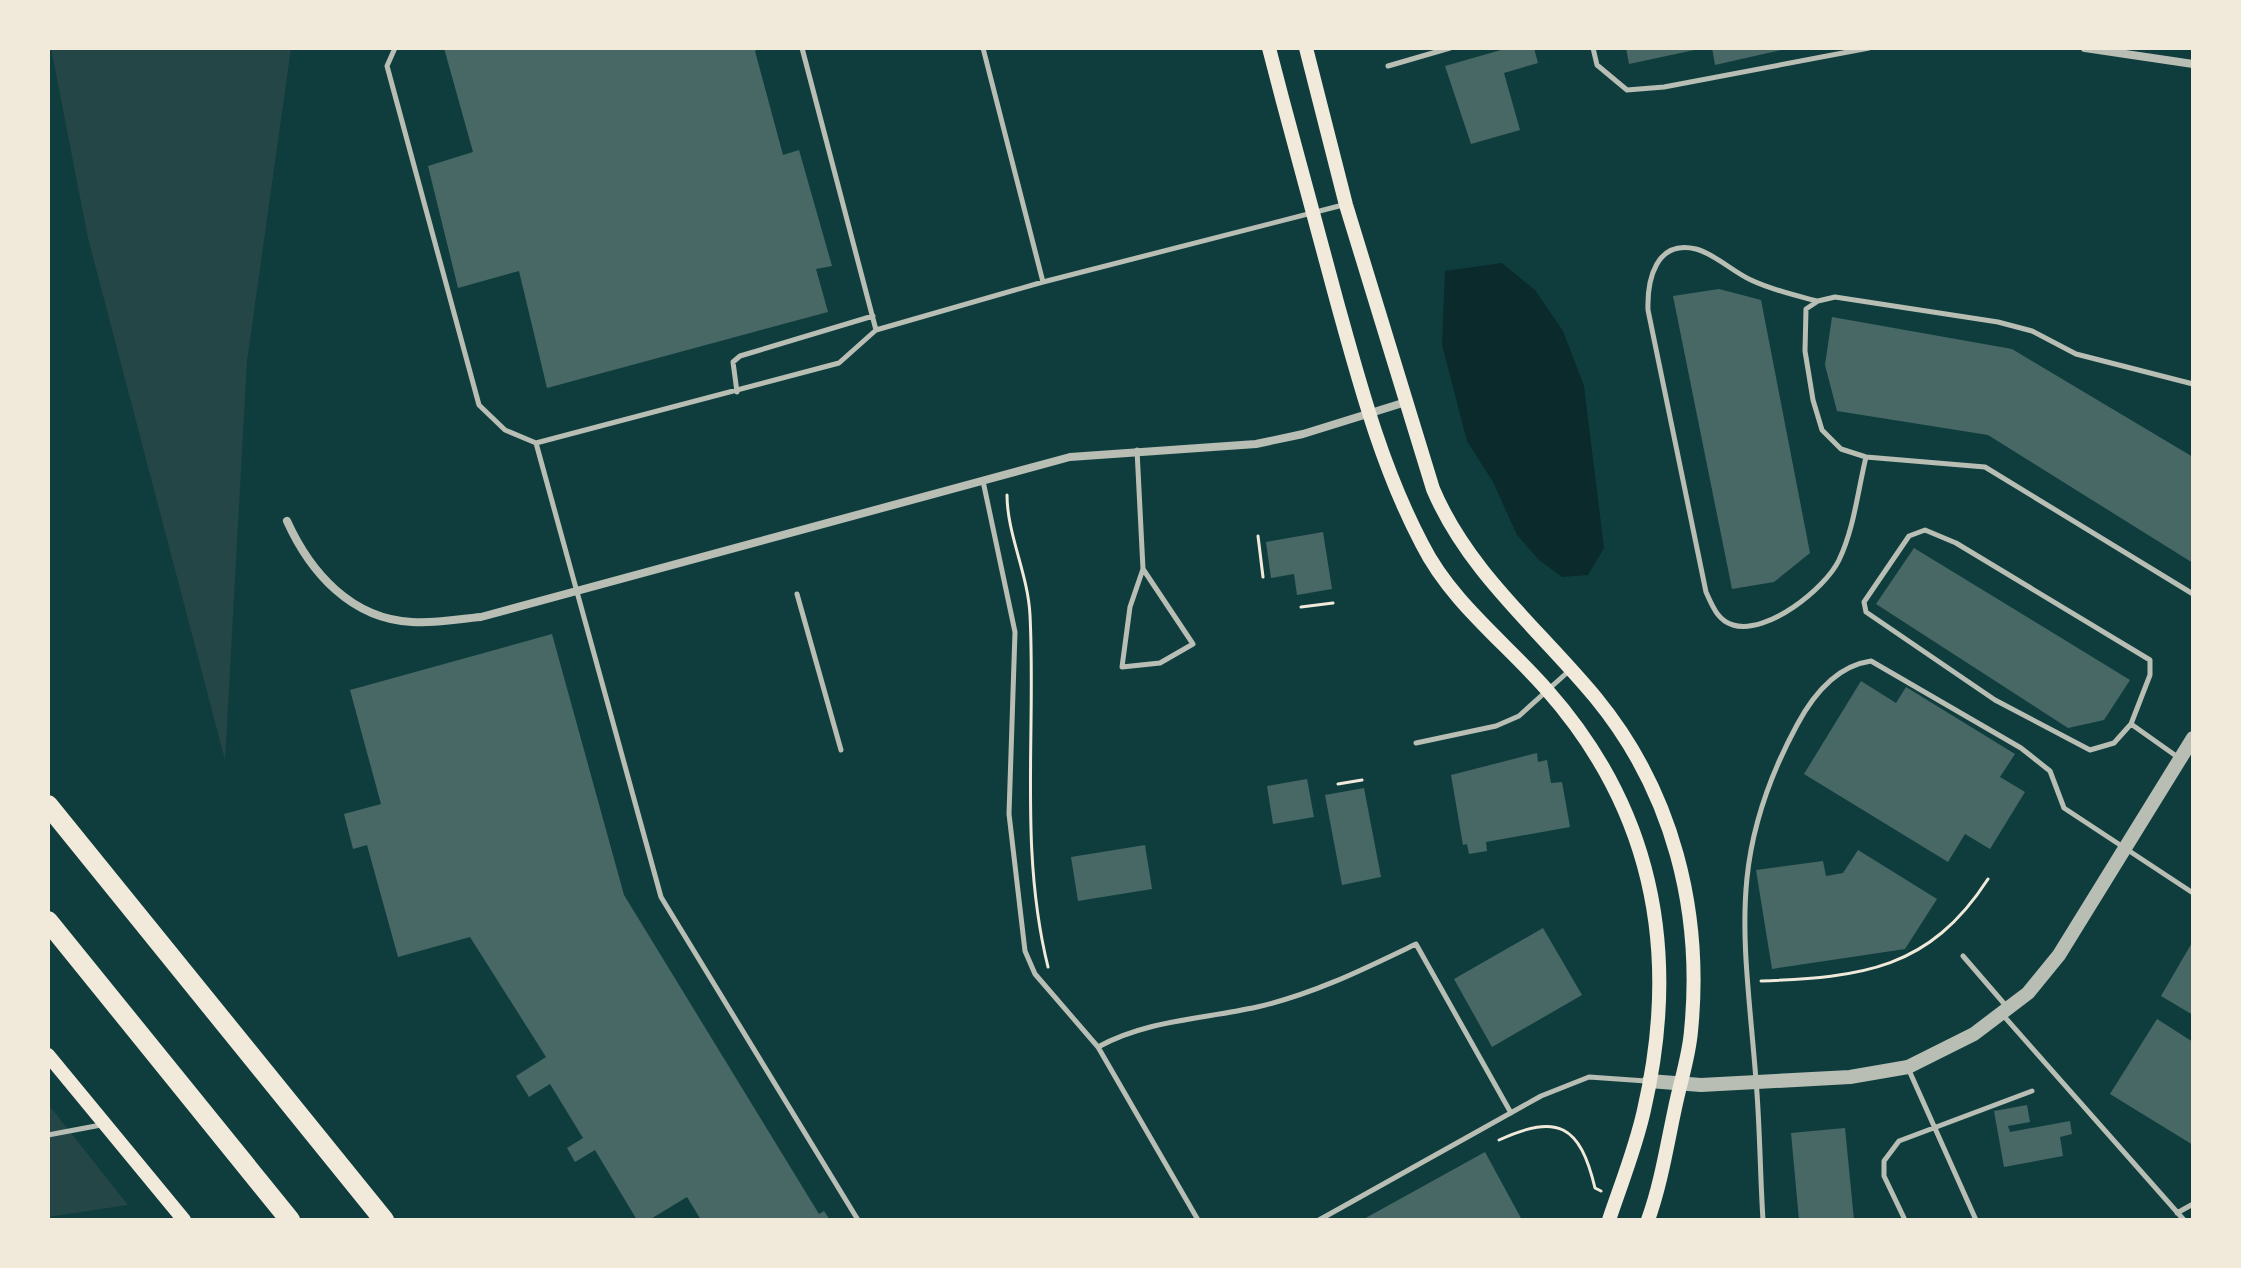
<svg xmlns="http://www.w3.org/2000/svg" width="2241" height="1268" viewBox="0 0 2241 1268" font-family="Cabin,sans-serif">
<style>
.green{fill:#244646}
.water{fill:#0a2a2b}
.building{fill:#486865}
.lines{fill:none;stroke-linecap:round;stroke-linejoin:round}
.path{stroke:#f1e9da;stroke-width:3}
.service{stroke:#b8beb3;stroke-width:5}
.minor{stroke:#b8beb3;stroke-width:8}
.tertiary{stroke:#b8beb3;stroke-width:14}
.secondary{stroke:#f1e9da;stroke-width:14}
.motorway{stroke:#f1e9da;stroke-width:20}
</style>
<rect width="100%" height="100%" fill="#0f3d3e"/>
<path class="green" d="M51,48H291L247,361L225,760L88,238Z
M48,1104L128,1205L48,1217Z"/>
<path class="water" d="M1502,263L1535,290L1563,331L1584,386L1604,548L1588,575L1562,577L1539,560L1517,535L1493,482L1467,441L1442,345L1445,271Z"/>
<path class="building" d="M444,48H761L755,51L783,155L799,150L832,266L816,269L828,312L547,388L519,271L458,288L428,166L473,152Z
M1508,48H1534L1538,63L1504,73L1520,130L1471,144L1445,66Z
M1626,48H1699V49L1629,64Z
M1712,48H1786V49L1715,65Z
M1719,289L1761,300L1810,553L1774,582L1732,589L1673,296Z
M1832,317L2012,349L2193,457V563L1988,435L1837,411L1825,365Z
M1323,532L1332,589L1297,595L1294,574L1271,578L1266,542Z
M1914,548L2130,680L2104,720L2068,728L1876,604Z
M552,634L624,895L819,1214L824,1211L830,1220H701L687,1197L649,1220H637L595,1150L575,1162L567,1148L583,1138L550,1084L529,1097L516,1076L546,1057L470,937L398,957L367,845L353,849L344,814L381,804L350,690Z
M1861,681L1896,703L1906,687L2015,754L2000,777L2025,792L1990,849L1965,834L1948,862L1804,774Z
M1537,753L1538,762L1547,760L1551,783L1562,782L1570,827L1486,842L1487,851L1469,854L1467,844L1463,845L1451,775Z
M1307,779L1314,817L1273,824L1267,786Z
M1364,788L1381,877L1342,885L1325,795Z
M1145,845L1152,889L1078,901L1071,857Z
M1858,850L1937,899L1905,949L1772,969L1756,870L1823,861L1826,876L1843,873Z
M1543,928L1582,995L1492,1047L1454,979Z
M2193,941V1015L2161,996Z
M2157,1019L2193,1042V1145L2110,1094Z
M2027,1105L2030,1122L2008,1126L2010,1132L2070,1121L2072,1134L2060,1137L2063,1156L2004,1167L1994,1111Z
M1845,1128L1854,1220H1799L1791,1133Z
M1485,1152L1522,1220H1362Z"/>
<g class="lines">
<path class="path" d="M1007,495C1007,534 1028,574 1030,615C1036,733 1019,850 1048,967
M1258,536L1263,577
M1301,607L1333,603
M1338,784L1362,780
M1761,981C1862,977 1929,970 1988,879
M1499,1140C1558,1113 1580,1125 1595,1188L1601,1191"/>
<path class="service" d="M395,48L387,66L479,405L505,430L536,443L839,363L876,330L1043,282L1343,205
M802,48L876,330
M983,48L1043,282
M1593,48L1597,65L1627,90L1664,87L1869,48
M1388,66L1450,48
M1817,301C1794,295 1772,290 1751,280C1733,272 1715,254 1696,249C1656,239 1647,280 1648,310L1706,592C1712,605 1717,620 1733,625C1767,635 1825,589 1839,560C1854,529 1858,490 1866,457
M2193,384L2076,354L2032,331L1998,322L1835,297L1818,301L1806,309L1805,351L1813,400L1822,430L1841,449L1866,457L1985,467L2193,594
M737,392L733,362L740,356L873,316
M536,443L661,897L858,1220
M1137,450L1143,569L1130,607L1122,667L1160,663L1193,644L1143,569
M983,481L1015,632L1009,814L1025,951L1035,974L1098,1047L1198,1220
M797,594L841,750
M2131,724L2114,743L2090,750L1995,700L1866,612L1864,602L1909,536L1925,530L1956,543L2150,660V675L2131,724L2179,758
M1416,743L1496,726L1519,716L1570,670
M1963,956L2007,1007
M2002,1014L2184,1220
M1098,1047C1147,1020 1203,1019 1257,1007C1314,994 1364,969 1416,944L1511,1113
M1908,1068L1976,1220
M48,1135L101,1125
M2177,1213L2193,1204
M1319,1220L1541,1096L1589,1077L1646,1081
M1763,1220C1760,1173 1760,1127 1756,1080C1745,939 1725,858 1797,725C1813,695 1836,666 1871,661L2021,748L2050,771L2064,808L2193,893
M1905,1220L1884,1176V1161L1899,1141L2032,1091"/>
<path class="minor" d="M2085,48L2193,64
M287,521C310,572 351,619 412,622C434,624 458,619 481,617L1070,457L1256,444L1303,434L1406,402"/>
<path class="tertiary" d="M1649,1081L1701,1085L1850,1077L1908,1067L1974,1034L2028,993L2059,955L2193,738"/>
<path class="secondary" d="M1269,48C1291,133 1314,218 1337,302C1360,385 1382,468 1422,544C1451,602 1505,642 1547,690C1654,811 1680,954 1644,1110C1636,1147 1621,1184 1609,1220
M1306,48L1346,205L1433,489C1468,572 1539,629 1596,698C1673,792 1703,911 1691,1031C1689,1057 1680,1083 1675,1108C1667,1145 1661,1184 1648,1220
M48,1055L184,1220"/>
<path class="motorway" d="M48,805L384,1220
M48,921L290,1220"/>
</g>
<rect width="2241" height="1268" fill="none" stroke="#f1e9da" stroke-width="100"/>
</svg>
